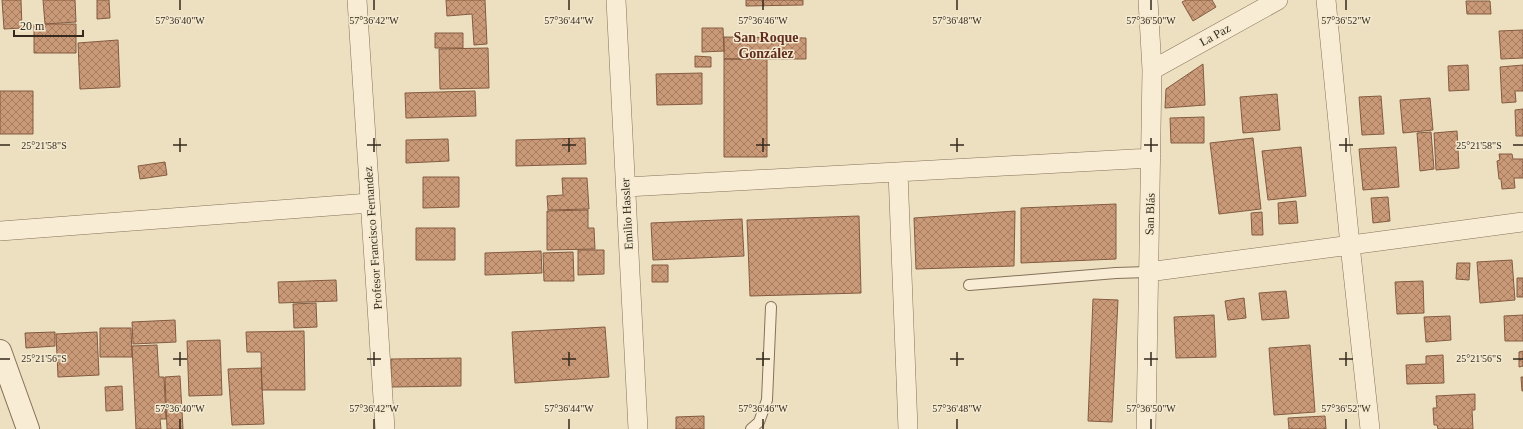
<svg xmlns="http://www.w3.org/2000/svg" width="1523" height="429" viewBox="0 0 1523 429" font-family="Georgia,serif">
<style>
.building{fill:url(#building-cross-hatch);stroke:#845b40}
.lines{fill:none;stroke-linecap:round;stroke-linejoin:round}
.service-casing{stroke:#857159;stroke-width:12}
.minor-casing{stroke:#857159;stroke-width:20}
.tertiary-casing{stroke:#857159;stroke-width:24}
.service{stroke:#f8edd4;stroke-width:10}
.minor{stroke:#f8edd4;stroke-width:19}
.tertiary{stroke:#f8edd4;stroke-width:22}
.ticks{fill:none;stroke:#35291d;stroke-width:1.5}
.labels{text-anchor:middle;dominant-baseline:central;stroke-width:3;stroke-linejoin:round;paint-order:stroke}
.street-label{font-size:12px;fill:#35291d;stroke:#f4ead0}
.quarter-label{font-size:14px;font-weight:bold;fill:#602c1e;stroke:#f4ead0}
.ticks-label{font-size:10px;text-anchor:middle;fill:#35291d;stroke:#f4ead0;stroke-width:3;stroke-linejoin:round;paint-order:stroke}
</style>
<defs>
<pattern id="building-cross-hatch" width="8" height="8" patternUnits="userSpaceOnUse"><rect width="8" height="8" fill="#ca9a78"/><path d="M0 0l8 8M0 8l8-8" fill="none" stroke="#a57e62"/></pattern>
</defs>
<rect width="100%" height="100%" fill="#ece0c1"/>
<path class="building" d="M2,0H21L22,28L4,29Z
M43,0H75L76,22L45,24Z
M97,0H109L110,18L97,19Z
M446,0H485L487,44L474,45L472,14L447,16Z
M746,0H803V5L746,6Z
M1186,0H1212L1216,7L1193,21L1182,2Z
M1466,1H1490L1491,14H1467Z
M34,24H76V53H34Z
M702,28H723L724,51L702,52Z
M1523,30V58L1501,59L1499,31Z
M435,33H463V48H435Z
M724,37L806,38V59H724Z
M118,40L120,87L80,89L78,43Z
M488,48L489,88L440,89L439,49Z
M695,56L711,57V67H695Z
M724,59H767V157H724Z
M1203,64L1205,105L1165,108L1166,89Z
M1468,65L1469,90L1449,91L1448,66Z
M1523,65V91H1515L1516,102L1502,103L1500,67Z
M702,73V104L657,105L656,74Z
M0,91H33V134H0Z
M475,91L476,116L406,118L405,93Z
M1277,94L1280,130L1243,133L1240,97Z
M1381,96L1384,134L1362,135L1359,97Z
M1430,98L1433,130L1403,133L1400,100Z
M1523,109V136H1516L1515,110Z
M1204,117V143H1171L1170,118Z
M1457,131L1459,168L1436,170L1434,133Z
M1431,132L1434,169L1420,171L1417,133Z
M585,138L586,164L516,166V140Z
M1253,138L1261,209L1219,214L1210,143Z
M448,139L449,161L406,163V140Z
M1301,147L1306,196L1268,200L1262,151Z
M1396,147L1399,187L1363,190L1359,149Z
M1499,154H1512L1513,159H1523V178H1514L1515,188L1502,189L1501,179H1499L1497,161L1500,160Z
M165,162L167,175L140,179L138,166Z
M423,177H459V207L423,208Z
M562,178H587L589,209L548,210L547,196L563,195Z
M1388,197L1390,221L1373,223L1371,198Z
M1296,201L1298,223L1279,224L1278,203Z
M1116,204V259L1021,263V208Z
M588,210V228H594L595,249L547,250V211Z
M1015,211L1014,266L916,269L914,218Z
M1262,212L1263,235H1252L1251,213Z
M859,216L861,293L750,296L747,220Z
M742,219L744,256L653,260L651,223Z
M416,228H455V260H416Z
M578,250H604V274L578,275Z
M541,251L542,273L485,275V253Z
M573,252L574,281H544L543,253Z
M1512,260L1515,300L1480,303L1477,262Z
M1457,263H1470L1469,280L1456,279Z
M652,265H668V282H652Z
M1517,278H1523V297H1517Z
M336,280L337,301L279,303L278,282Z
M1423,281L1424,313L1397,314L1395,282Z
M1286,291L1289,318L1262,320L1259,293Z
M1244,298L1246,318L1228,320L1225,301Z
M1093,299L1118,300L1112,422L1088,421Z
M316,303L317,327L294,328L293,304Z
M1214,315L1216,357L1176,358L1174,317Z
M1523,315V341H1505L1504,316Z
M1450,316L1451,340L1426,342L1424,317Z
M175,320L176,342L133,344L132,322Z
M605,327L609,377L515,383L512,332Z
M100,328H131L132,357H100Z
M304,331L305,390H262L261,352H247L246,332Z
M55,332V346L26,348L25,333Z
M97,332L99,375L58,377L56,334Z
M220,340L222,395L189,396L187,341Z
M157,345L159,377H164L166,419H160L161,429H136L132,346Z
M1310,345L1315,412L1274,415L1269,348Z
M1523,351V366L1519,367V352Z
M1443,355L1444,383L1407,384L1406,365L1426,364V356Z
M461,358V386L391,387V359Z
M261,368L264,424L232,425L228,369Z
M180,376L183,429H167L165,377Z
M1521,377H1523V391H1522Z
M122,386L123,410L106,411L105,387Z
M1475,394V410H1472L1473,429H1438L1437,425H1434L1433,408H1437L1436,396Z
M704,416V429H676V417Z
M1325,416L1326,429H1289L1288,418Z"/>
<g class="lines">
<g class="service-casing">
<path id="service" d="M969,285L1116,273L1148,272
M751,429L759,422L767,400L771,307"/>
</g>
<g class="minor-casing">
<path id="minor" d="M357,0L385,429
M616,0L638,429
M1326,0L1350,245L1370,429
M1152,70L1278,0
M898,172L908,429
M626,187L1151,158
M0,231L370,203
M1148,272L1523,222
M1146,429L1152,70L1148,0"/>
</g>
<g class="tertiary-casing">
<path id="tertiary" d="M0,351L28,429"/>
</g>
<use href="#service" class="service"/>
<use href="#minor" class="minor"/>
<use href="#tertiary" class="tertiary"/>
</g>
<path class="ticks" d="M180,0V10M374,0V10M569,0V10M763,0V10M957,0V10M1151,0V10M1346,0V10M180,138V152M374,138V152M569,138V152M763,138V152M957,138V152M1151,138V152M1346,138V152M0,145H10M173,145H187M367,145H381M562,145H576M756,145H770M950,145H964M1144,145H1158M1339,145H1353M1513,145H1523M180,352V366M374,352V366M569,352V366M763,352V366M957,352V366M1151,352V366M1346,352V366M0,359H10M173,359H187M367,359H381M562,359H576M756,359H770M950,359H964M1144,359H1158M1339,359H1353M1513,359H1523M180,419V429M374,419V429M569,419V429M763,419V429M957,419V429M1151,419V429M1346,419V429"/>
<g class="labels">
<g class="street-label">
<text transform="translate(1215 35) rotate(-29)">La Paz</text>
<text transform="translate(627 214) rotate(-93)">Emilio Hassler</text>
<text transform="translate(1150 214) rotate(-88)">San Blás</text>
<text transform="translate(373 238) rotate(-94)">Profesor Francisco Fernandez</text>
</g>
<g class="quarter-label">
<text x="766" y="37">San Roque<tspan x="766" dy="16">González</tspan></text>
</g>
</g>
<g class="ticks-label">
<text x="180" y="24">57°36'40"W</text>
<text x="374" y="24">57°36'42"W</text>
<text x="569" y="24">57°36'44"W</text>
<text x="763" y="24">57°36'46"W</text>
<text x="957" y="24">57°36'48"W</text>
<text x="1151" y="24">57°36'50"W</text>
<text x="1346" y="24">57°36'52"W</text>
<text x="1479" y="149">25°21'58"S</text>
<text x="44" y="149">25°21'58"S</text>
<text x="1479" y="362">25°21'56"S</text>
<text x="44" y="362">25°21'56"S</text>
<text x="180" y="412">57°36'40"W</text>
<text x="374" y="412">57°36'42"W</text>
<text x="569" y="412">57°36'44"W</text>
<text x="763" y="412">57°36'46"W</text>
<text x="957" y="412">57°36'48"W</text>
<text x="1151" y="412">57°36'50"W</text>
<text x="1346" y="412">57°36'52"W</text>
</g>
<path d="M14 30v6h69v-6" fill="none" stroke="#35291d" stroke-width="2"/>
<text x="20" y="30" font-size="12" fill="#35291d" stroke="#f4ead0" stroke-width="3" paint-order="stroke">20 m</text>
</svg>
